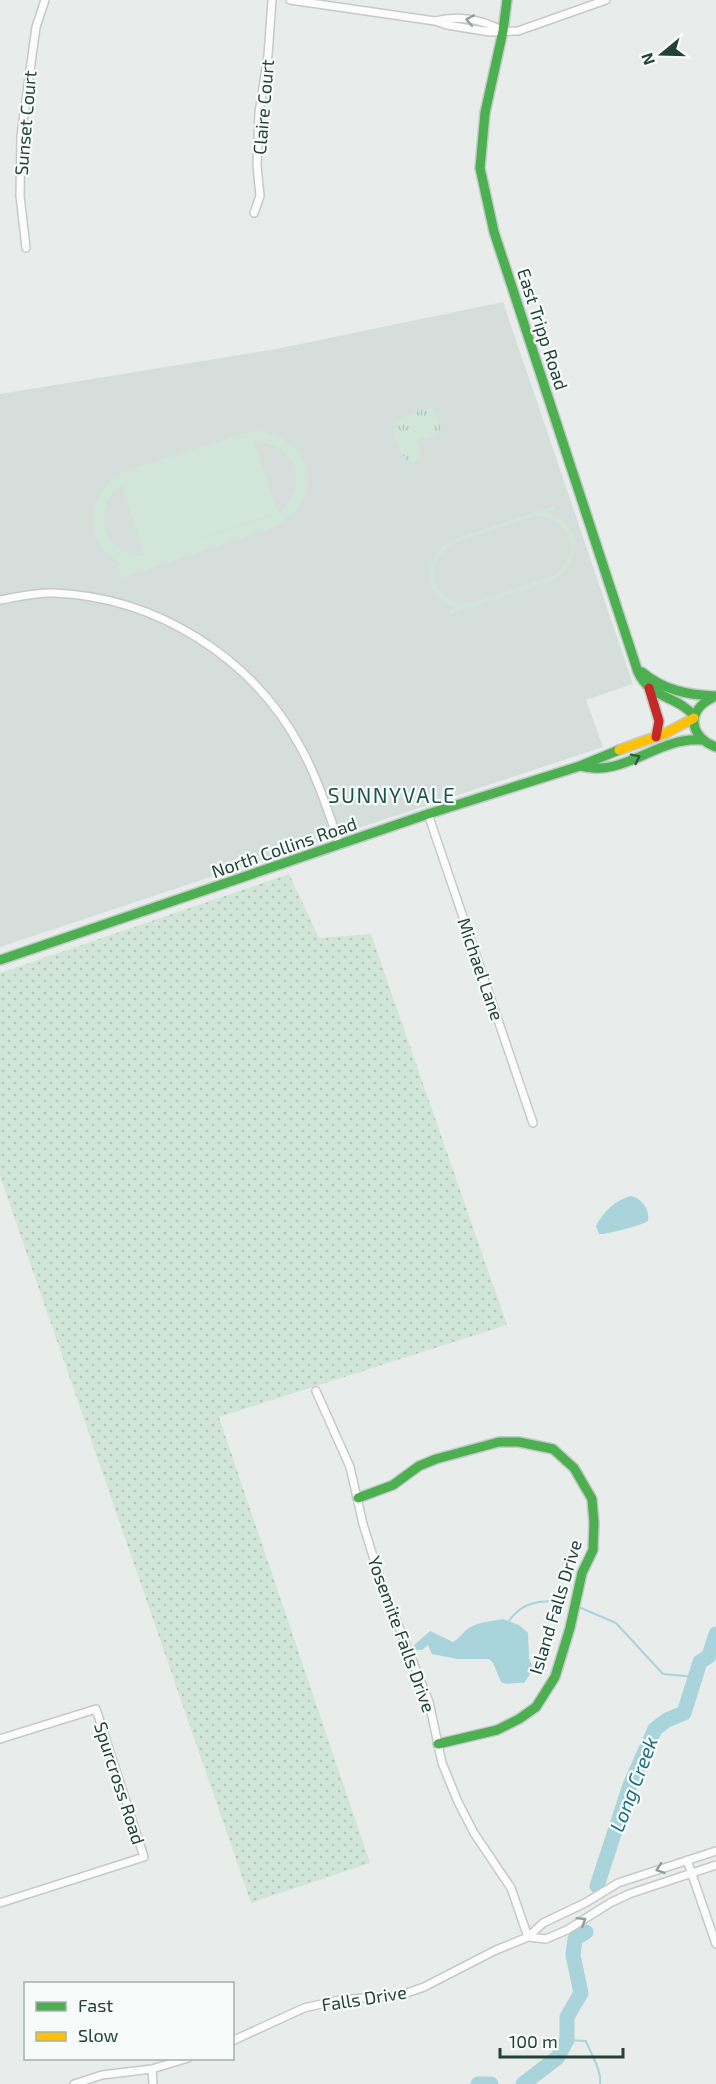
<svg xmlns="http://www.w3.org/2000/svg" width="716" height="2084" viewBox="0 0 716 2084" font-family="'Exo 2',sans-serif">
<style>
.built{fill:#d6dedb}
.grass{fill:url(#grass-dots)}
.park{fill:url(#park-tufts)}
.pitch{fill:#d1e6d8;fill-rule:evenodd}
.water{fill:#a9d4db}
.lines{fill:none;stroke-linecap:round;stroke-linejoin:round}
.stream{stroke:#a9d4db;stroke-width:2}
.river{stroke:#a9d4db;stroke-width:15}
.street-casing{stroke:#c5cac8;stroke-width:10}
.fast-casing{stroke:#c3cbc8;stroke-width:12}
.slow-casing{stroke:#c3cbc8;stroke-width:12}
.jam-casing{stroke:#c3cbc8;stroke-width:12}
.street{stroke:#fcfcfc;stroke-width:7}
.fast{stroke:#4caf50;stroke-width:9}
.slow{stroke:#ffc107;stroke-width:9}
.jam{stroke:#c62828;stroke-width:9}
.oneway{stroke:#909f9b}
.oneway2{stroke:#2e5d40}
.labels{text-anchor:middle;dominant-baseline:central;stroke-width:4.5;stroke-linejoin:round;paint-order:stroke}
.street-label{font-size:18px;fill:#24423a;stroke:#f7fbf9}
.water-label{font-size:20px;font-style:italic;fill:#1c6f80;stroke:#f7fbf9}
.quarter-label{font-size:21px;letter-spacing:1.5px;fill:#1f5548;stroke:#f7fbf9}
</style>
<defs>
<pattern id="grass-dots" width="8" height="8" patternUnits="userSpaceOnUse" patternTransform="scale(1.5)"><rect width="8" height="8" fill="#d1e6d8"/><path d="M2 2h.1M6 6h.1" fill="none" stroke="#b3c6ba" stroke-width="1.8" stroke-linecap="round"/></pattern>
<pattern id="park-tufts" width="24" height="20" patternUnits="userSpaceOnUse" patternTransform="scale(1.5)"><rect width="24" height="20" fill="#d1e6d8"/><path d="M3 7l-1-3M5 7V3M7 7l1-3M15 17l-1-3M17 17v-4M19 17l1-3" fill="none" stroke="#b3c6ba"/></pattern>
</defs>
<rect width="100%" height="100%" fill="#e8edeb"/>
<path class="built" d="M503,302L633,684L586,700L603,747L0,947V394L276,349Z"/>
<path class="grass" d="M289,874L319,938L371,934L507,1325L219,1417L370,1863L251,1903L0,1176V973Z"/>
<path class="park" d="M433,407L442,432L416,441L422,459L410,463C400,455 388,431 401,419C408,413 424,410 433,407Z"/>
<path class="pitch" d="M261,431C316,443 325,497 276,526L122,578L118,566L122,564C82,541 84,499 121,473L245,433ZM261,442C269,444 277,445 283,451C304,468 299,500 278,513L254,443ZM121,485H122L144,556C103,558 89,509 121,485ZM274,514L273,516L147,555Z
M554,506L555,510L546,513C582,523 584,562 553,580L451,614L450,611L458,607C421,598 421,558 452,540ZM542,516C576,524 581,559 551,577L473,603C433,607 419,564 454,543L532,517Z"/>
<path class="water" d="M631,1196C642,1198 650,1210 648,1221C643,1225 605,1235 599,1234L596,1226C603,1212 615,1200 631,1196Z
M503,1619L519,1625L528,1633L529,1659L532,1665L530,1674L524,1683C515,1682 509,1686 501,1682L493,1663L489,1659H457L432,1654L428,1645L422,1650H415L413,1646L430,1631L453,1642C460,1638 463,1632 469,1628C478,1622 492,1621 503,1619Z"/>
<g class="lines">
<path class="stream" d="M581,1608L616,1623L663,1674L696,1677
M509,1621C520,1604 539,1599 559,1602
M567,2040L586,2041C591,2054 602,2071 600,2084"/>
<path class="river" d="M597,1886L630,1785L655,1729L667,1720L684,1713L700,1662L709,1656L716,1634
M478,2084H491
M523,2084L557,2058L567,2040V2017L581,1993L573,1955L575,1939L586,1932"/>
<g class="street-casing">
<path id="street" d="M290,0L435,21L447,25L490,32L518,31L606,0
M435,21C457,15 481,19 501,30
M254,213L260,196L257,166L259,113L268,55L272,0
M26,248L20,196L21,136L36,27L45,0
M0,600C17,597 37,592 54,593C157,597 253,658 301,748C318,779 328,812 340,845
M428,814L533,1123
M316,1391L350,1467L363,1524L381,1582L429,1702L442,1763L458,1802L474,1833L511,1888L528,1937
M0,1739L96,1709L144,1857L0,1903
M687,1860L716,1944
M528,1937L546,1939L567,1930L610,1903L629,1894L716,1865
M232,2041L304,2008L339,2000L401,1995L424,1987L496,1950L528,1937L543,1923L585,1903L618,1883L716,1851
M152,2069L153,2084
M74,2084L102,2075L152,2069L188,2058"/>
</g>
<g class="fast-casing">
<path id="fast" d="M507,0L503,31L485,113L480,168L494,232L638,672C650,699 677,695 694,716
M642,672C663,690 688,695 715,696
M712,698C686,711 689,737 716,747
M580,766C625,778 656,737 701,740
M0,960L428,814L580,766L619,750
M358,1498L393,1485L419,1466L436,1459L499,1442H519L553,1449L574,1468L592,1499L594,1523L593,1550L582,1573L570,1628L555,1677L536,1707L519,1719L497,1730L438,1744"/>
</g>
<g class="slow-casing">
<path id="slow" d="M619,750L666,733L694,718"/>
</g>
<g class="jam-casing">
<path id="jam" d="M649,688L659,721L656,737"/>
</g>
<use href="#street" class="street"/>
<use href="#fast" class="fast"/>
<use href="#slow" class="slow"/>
<use href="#jam" class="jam"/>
</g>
<defs><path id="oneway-chevron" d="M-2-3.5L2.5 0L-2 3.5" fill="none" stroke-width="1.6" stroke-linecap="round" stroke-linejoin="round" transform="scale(1.5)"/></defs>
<g class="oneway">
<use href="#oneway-chevron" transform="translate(470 20) rotate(-169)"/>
<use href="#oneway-chevron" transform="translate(660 1869) rotate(161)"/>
<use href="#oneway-chevron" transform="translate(582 1921) rotate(-32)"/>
</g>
<use class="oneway2" href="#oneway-chevron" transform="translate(636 758) rotate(-26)"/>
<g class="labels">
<g class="street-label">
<text transform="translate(263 107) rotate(-85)">Claire Court</text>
<text transform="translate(25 123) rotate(-85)">Sunset Court</text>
<text transform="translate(543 329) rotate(72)">East Tripp Road</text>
<text transform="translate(284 847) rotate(-19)">North Collins Road</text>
<text transform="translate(481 969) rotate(71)">Michael Lane</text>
<text transform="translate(555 1607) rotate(-73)">Island Falls Drive</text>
<text transform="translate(402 1634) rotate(70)">Yosemite Falls Drive</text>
<text transform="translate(120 1783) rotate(72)">Spurcross Road</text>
<text transform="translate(364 1998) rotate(-9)">Falls Drive</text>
</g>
<g class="water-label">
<text transform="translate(633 1784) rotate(-69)">Long Creek</text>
</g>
<g class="quarter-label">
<text x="392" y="794">SUNNYVALE</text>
</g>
</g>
<rect x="24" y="1982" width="210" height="78" fill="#f7fbf9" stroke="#a3b1ad" stroke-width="1.5"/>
<rect x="36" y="2002" width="30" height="9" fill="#4caf50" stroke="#a3b1ad" stroke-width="1.5"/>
<text x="78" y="2012" font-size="18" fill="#24423a">Fast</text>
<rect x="36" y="2032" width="30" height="9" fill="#ffc107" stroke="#a3b1ad" stroke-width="1.5"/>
<text x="78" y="2042" font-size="18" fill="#24423a">Slow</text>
<g transform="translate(662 54) rotate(251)" stroke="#f7fbf9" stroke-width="4.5" paint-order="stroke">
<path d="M0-4.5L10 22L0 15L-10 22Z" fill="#24423a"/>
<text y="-9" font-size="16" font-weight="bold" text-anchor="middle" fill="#24423a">N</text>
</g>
<path d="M500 2048v9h123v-9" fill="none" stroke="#24423a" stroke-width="3"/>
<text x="509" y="2048" font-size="18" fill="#24423a" stroke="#f7fbf9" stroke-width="4.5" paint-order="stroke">100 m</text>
</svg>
